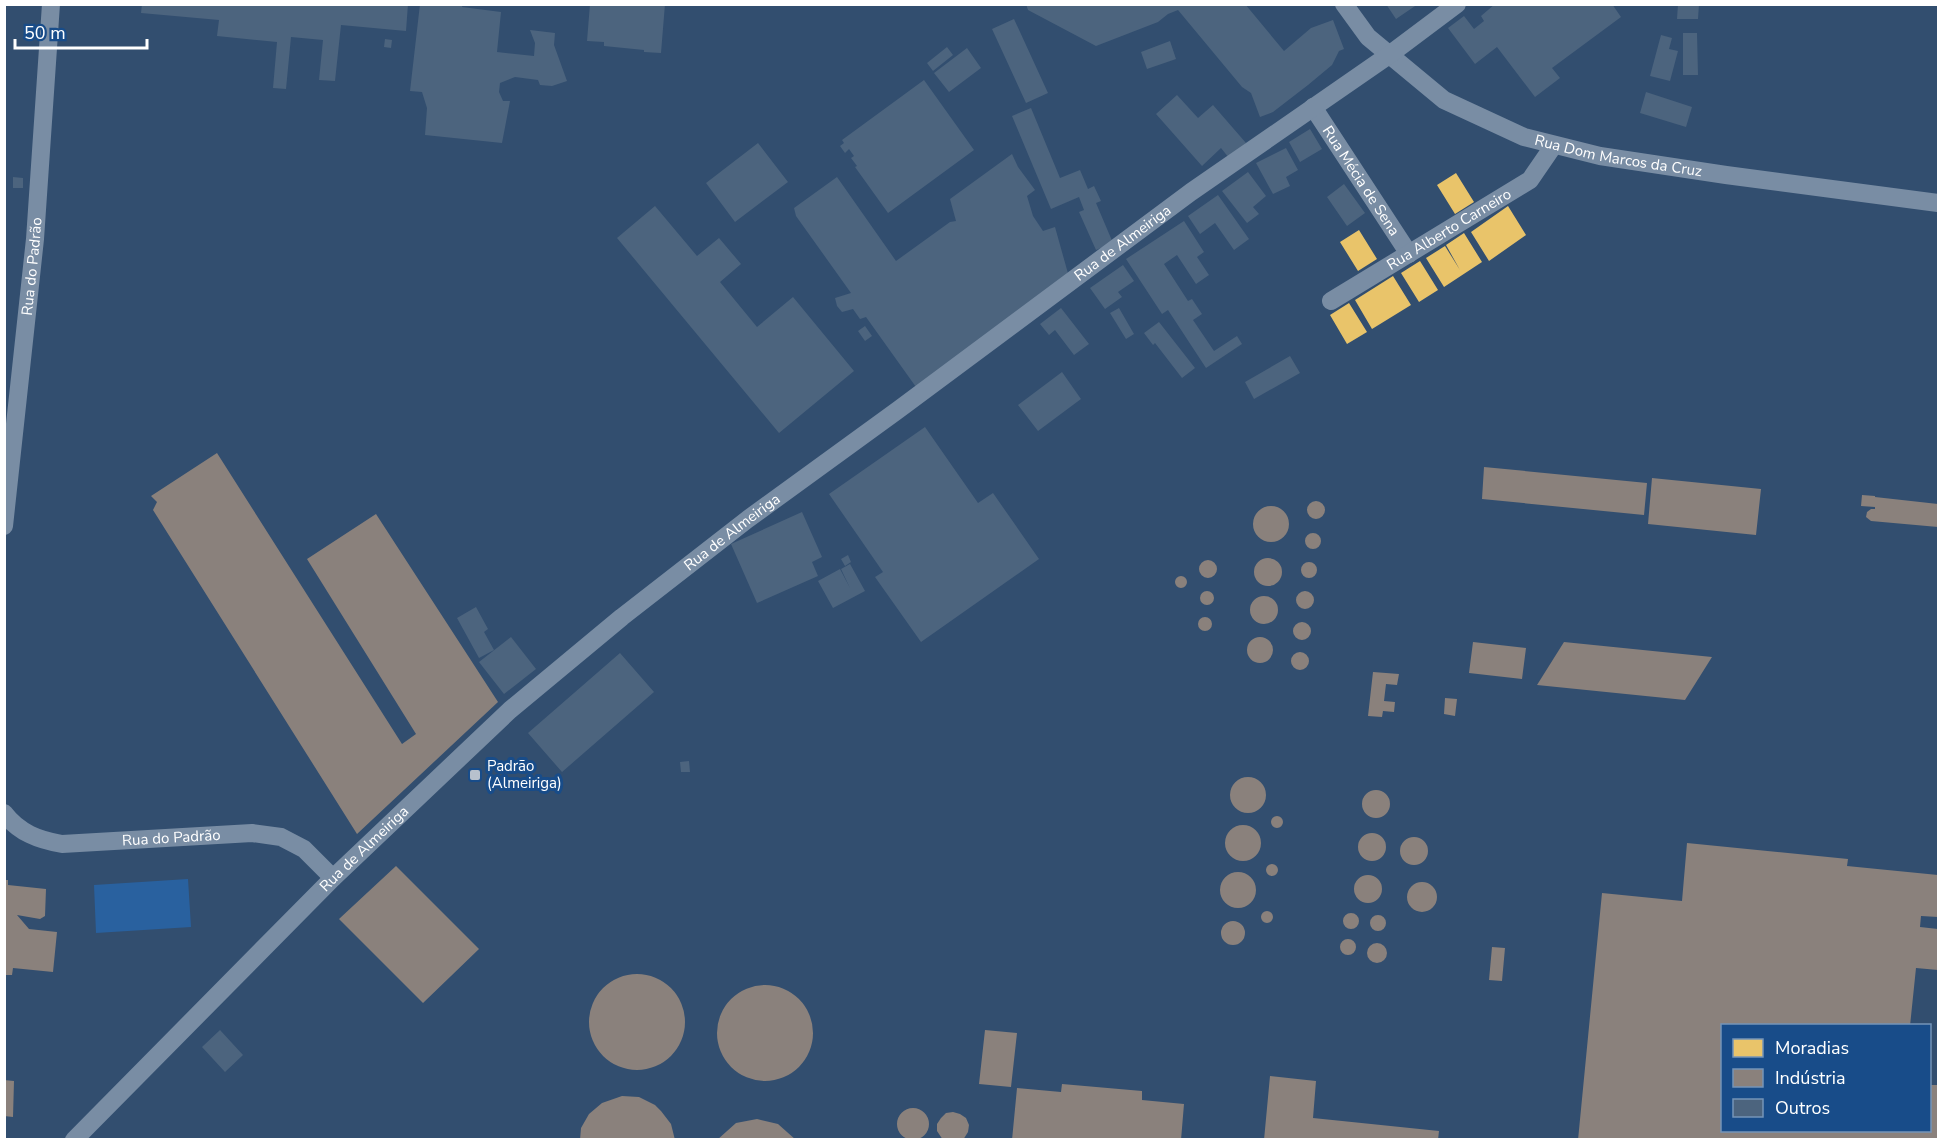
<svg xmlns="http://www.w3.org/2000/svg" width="1943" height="1144" viewBox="0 0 1943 1144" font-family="'Nunito Sans',sans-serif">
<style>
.green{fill:#29619f}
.homes{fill:#e9c46a}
.industry{fill:#8a817c}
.building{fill:#4c647e}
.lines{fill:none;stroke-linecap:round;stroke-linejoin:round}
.minor{stroke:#798da4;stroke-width:18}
.poi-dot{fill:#b7c1cd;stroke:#184c89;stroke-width:2}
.labels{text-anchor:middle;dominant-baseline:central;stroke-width:6;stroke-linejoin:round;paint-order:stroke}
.street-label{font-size:15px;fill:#fff;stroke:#184c89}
.poi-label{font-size:15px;fill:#fff;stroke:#184c89;text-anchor:start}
</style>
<rect width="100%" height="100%" fill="#324e6f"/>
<path class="green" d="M188,879L191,927L96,933L94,885Z"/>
<path class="homes" d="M1456,173L1474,202L1455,214L1437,185Z
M1508,206L1526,235L1489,261L1471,232Z
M1359,230L1377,259L1358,271L1340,242Z
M1464,233L1482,262L1444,287L1426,258L1445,246L1460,270L1446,245Z
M1420,261L1438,290L1419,302L1401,273Z
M1393,276L1411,305L1372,329L1355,300Z
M1349,303L1367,332L1347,344L1330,315Z"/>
<path class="industry" d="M217,453L402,744L416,734L307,559L376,514L498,702L357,834L153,510L157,502L151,496Z
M1484,467L1647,483L1644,515L1482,499Z
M1652,478L1761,489L1756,535L1648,524Z
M1862,495L1875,496V497L1938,504V527L1871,521L1866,517L1867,512L1871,509H1875V507L1861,506Z
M1307 510a9 9 0 1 1 18 0a9 9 0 1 1-18 0Z
M1253 524a18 18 0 1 1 36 0a18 18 0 1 1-36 0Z
M1305 541a8 8 0 1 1 16 0a8 8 0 1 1-16 0Z
M1254 572a14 14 0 1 1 28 0a14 14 0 1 1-28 0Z
M1199 569a9 9 0 1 1 18 0a9 9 0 1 1-18 0Z
M1301 570a8 8 0 1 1 16 0a8 8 0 1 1-16 0Z
M1175 582a6 6 0 1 1 12 0a6 6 0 1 1-12 0Z
M1200 598a7 7 0 1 1 14 0a7 7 0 1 1-14 0Z
M1296 600a9 9 0 1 1 18 0a9 9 0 1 1-18 0Z
M1250 610a14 14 0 1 1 28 0a14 14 0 1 1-28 0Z
M1198 624a7 7 0 1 1 14 0a7 7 0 1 1-14 0Z
M1293 631a9 9 0 1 1 18 0a9 9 0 1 1-18 0Z
M1247 650a13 13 0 1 1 26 0a13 13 0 1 1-26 0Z
M1473,642L1526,648L1522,679L1469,673Z
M1564,642L1712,657L1685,700L1537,685Z
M1291 661a9 9 0 1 1 18 0a9 9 0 1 1-18 0Z
M1373,672L1399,674L1397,685L1386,684L1384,701L1395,702L1394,712L1383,711L1382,717L1368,716Z
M1445,698L1457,699L1455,716L1444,714Z
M1230 795a18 18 0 1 1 36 0a18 18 0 1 1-36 0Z
M1362 804a14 14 0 1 1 28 0a14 14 0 1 1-28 0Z
M1271 822a6 6 0 1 1 12 0a6 6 0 1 1-12 0Z
M1225 843a18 18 0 1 1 36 0a18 18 0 1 1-36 0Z
M1358 847a14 14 0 1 1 28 0a14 14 0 1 1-28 0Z
M1400 851a14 14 0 1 1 28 0a14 14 0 1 1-28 0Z
M1687,843L1848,859L1847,866L1938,875V917L1921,916L1920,927L1938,929V970L1916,968L1910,1026H1722V1130H1930V1085H1938V1140H1578L1602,893L1682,901Z
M1266 870a6 6 0 1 1 12 0a6 6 0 1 1-12 0Z
M396,866L479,949L423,1003L339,919Z
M1220 890a18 18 0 1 1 36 0a18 18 0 1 1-36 0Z
M1354 889a14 14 0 1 1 28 0a14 14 0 1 1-28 0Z
M4,880H8V885L46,889L45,916L40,919L17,915L29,929L57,932L53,972L13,968L12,975H4Z
M1407 897a15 15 0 1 1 30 0a15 15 0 1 1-30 0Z
M1261 917a6 6 0 1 1 12 0a6 6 0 1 1-12 0Z
M1343 921a8 8 0 1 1 16 0a8 8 0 1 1-16 0Z
M1370 923a8 8 0 1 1 16 0a8 8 0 1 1-16 0Z
M1221 933a12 12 0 1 1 24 0a12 12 0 1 1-24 0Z
M1340 947a8 8 0 1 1 16 0a8 8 0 1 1-16 0Z
M1367 953a10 10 0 1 1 20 0a10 10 0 1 1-20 0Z
M1492,947L1505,948L1502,981L1489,980Z
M589 1022a48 48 0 1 1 96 0a48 48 0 1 1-96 0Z
M717 1033a48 48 0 1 1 96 0a48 48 0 1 1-96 0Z
M985,1030L1017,1033L1011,1087L979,1084Z
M1270,1076L1316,1081L1313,1118L1439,1131L1438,1140H1264Z
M4,1080L14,1081L13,1117L4,1116Z
M1062,1084L1142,1091V1100L1184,1104L1181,1140H1012L1017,1088L1061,1092Z
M622,1096L639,1097L655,1105L661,1111L671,1124L675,1140H580L581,1128L589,1114L602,1103Z
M897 1124a16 16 0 1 1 32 0a16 16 0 1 1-32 0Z
M953,1112L960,1114L966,1118L969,1125L968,1132L963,1140H943L937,1131V1124L941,1118L946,1113Z
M757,1119L778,1124L796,1140H717L736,1123Z"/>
<path class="building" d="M142,4H408L406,31L341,25L335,81L319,80L323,40L291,37L286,89L273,88L277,42L217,36L219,20L141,13Z
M420,4H463L462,7L501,12L497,52L534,56L535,43L530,30L555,33L554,45L567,81L552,86L540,85L538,80L515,77L500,83L499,92L503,101H510L502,143L425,135L427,108L422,92L410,91Z
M590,4H665L661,53L644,52V50L604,46V42L587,41Z
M1026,4H1245L1284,51L1311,28L1333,20L1344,49L1339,51L1332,65L1308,85L1273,112L1260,117L1251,93L1242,87L1178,10L1168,14L1158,22L1096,46L1028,10Z
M1386,4H1418L1396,19Z
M1495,4H1612L1621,17L1552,68L1560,78L1535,97L1497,47L1475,64L1448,28L1464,16L1474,29L1484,21L1481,16Z
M1678,4H1699L1698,19H1677Z
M1014,19L1048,93L1026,103L992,29Z
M1683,33H1697L1698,75H1683Z
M1661,35L1672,38L1669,49L1678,51L1670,81L1650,76Z
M385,39L392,40L391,48L384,47Z
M1170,41L1176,59L1147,69L1141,52Z
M947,47L953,55L933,71L927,63Z
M967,48L981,68L949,92L934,73Z
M924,80L974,150L888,213L855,167L857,166L851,158L854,156L849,149L845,153L840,146L844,143L842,140Z
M1646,92L1692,107L1686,127L1640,113Z
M1177,95L1198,118L1213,105L1246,143L1229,158L1221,148L1202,166L1156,114Z
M1031,108L1060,178L1080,170L1088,189L1094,186L1101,201L1096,203L1113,243L1096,250L1079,212L1084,210L1079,197L1051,209L1012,116Z
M1310,129L1322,149L1300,162L1289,142Z
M758,143L788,182L735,222L706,183Z
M1286,148L1298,170L1286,177L1290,186L1273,194L1256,163Z
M1012,154L1018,167L1035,190L1027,196L1033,216L1043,231L1055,227L1069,277L916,387L866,317L860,319L853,309L842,312L837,306L835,298L851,293L796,216L794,208L837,177L896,261L950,222L956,221L950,199Z
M1248,172L1266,196L1253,207L1259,214L1247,223L1222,191Z
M13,177L23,178V188H13Z
M1344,184L1365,213L1347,226L1327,197Z
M1218,195L1249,239L1234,250L1215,223L1200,234L1188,216Z
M655,206L697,256L719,238L741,264L720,282L757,327L793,297L854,371L779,433L617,238Z
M1184,221L1204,252L1197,257L1209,275L1196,284L1177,255L1164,264L1188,301L1192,299L1202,314L1193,320L1214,351L1237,336L1242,344L1206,368L1168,310L1162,314L1126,259Z
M1123,265L1134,281L1118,292L1122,297L1105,309L1090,288Z
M1061,308L1089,344L1074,355L1055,330L1049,335L1040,324Z
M1119,308L1134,334L1126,339L1110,313Z
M1159,322L1195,368L1182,378L1155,343L1153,345L1144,333Z
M865,326L872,336L865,341L858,331Z
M1290,356L1300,373L1254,399L1245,382Z
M1062,372L1081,399L1038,431L1018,405Z
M925,427L978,503L993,493L1039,559L921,642L875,577L883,572L829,494Z
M802,512L822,557L812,562L818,576L757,603L731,544Z
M848,555L851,562L845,566L841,559Z
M850,564L865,591L833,608L818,581L840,569L850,588L841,569Z
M476,607L488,629L484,632L494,650L479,658L457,618Z
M511,637L536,669L504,694L479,662Z
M620,653L654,692L562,772L528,733Z
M689,761L690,772H681L680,762Z
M220,1030L243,1055L225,1072L202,1047Z"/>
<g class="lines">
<g class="minor">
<path id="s1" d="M1344,4L1368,37L1444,100L1524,137L1600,156L1726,175L1938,203"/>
<path id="s2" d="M1313,107L1409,254"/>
<path id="s3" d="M1331,301L1530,180L1554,145"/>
<path id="s4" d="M4,526L35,239L51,4"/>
<path id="s5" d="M4,813C19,833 39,840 62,844L252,833L281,837L304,849L333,878"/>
<path id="s6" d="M74,1140L333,878L510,710L622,617L748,519L898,410L1191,192L1389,55L1457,4"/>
</g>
</g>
<rect class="poi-dot" x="469" y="769" width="12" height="12" rx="3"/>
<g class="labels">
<g class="street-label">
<text stroke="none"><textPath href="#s1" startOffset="324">Rua Dom Marcos da Cruz</textPath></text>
<text stroke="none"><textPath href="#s2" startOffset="88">Rua Mécia de Sena</textPath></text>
<text stroke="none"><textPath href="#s3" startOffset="138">Rua Alberto Carneiro</textPath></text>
<text stroke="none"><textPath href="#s6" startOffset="1383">Rua de Almeiriga</textPath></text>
<text stroke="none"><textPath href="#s4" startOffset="261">Rua do Padrão</textPath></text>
<text stroke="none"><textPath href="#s6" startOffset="897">Rua de Almeiriga</textPath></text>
<text stroke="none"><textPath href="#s5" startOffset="177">Rua do Padrão</textPath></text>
<text stroke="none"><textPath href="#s6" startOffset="411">Rua de Almeiriga</textPath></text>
</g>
<g class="poi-label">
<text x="487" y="766">Padrão<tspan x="487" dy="17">(Almeiriga)</tspan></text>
</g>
</g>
<rect width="1943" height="1144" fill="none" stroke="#ffffff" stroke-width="12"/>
<rect x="1721" y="1024" width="210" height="108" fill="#184c89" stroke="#7494b8" stroke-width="1.5"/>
<rect x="1733" y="1039" width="30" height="18" fill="#e9c46a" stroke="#7494b8" stroke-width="1.5"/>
<text x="1775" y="1054" font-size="18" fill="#ffffff">Moradias</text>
<rect x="1733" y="1069" width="30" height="18" fill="#8a817c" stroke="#7494b8" stroke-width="1.5"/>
<text x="1775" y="1084" font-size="18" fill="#ffffff">Indústria</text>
<rect x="1733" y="1099" width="30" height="18" fill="#4c647e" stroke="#7494b8" stroke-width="1.5"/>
<text x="1775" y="1114" font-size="18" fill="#ffffff">Outros</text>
<path d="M15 39v9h132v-9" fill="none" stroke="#ffffff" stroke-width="3"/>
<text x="24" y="39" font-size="18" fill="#ffffff" stroke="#184c89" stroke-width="4.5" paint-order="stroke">50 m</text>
</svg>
